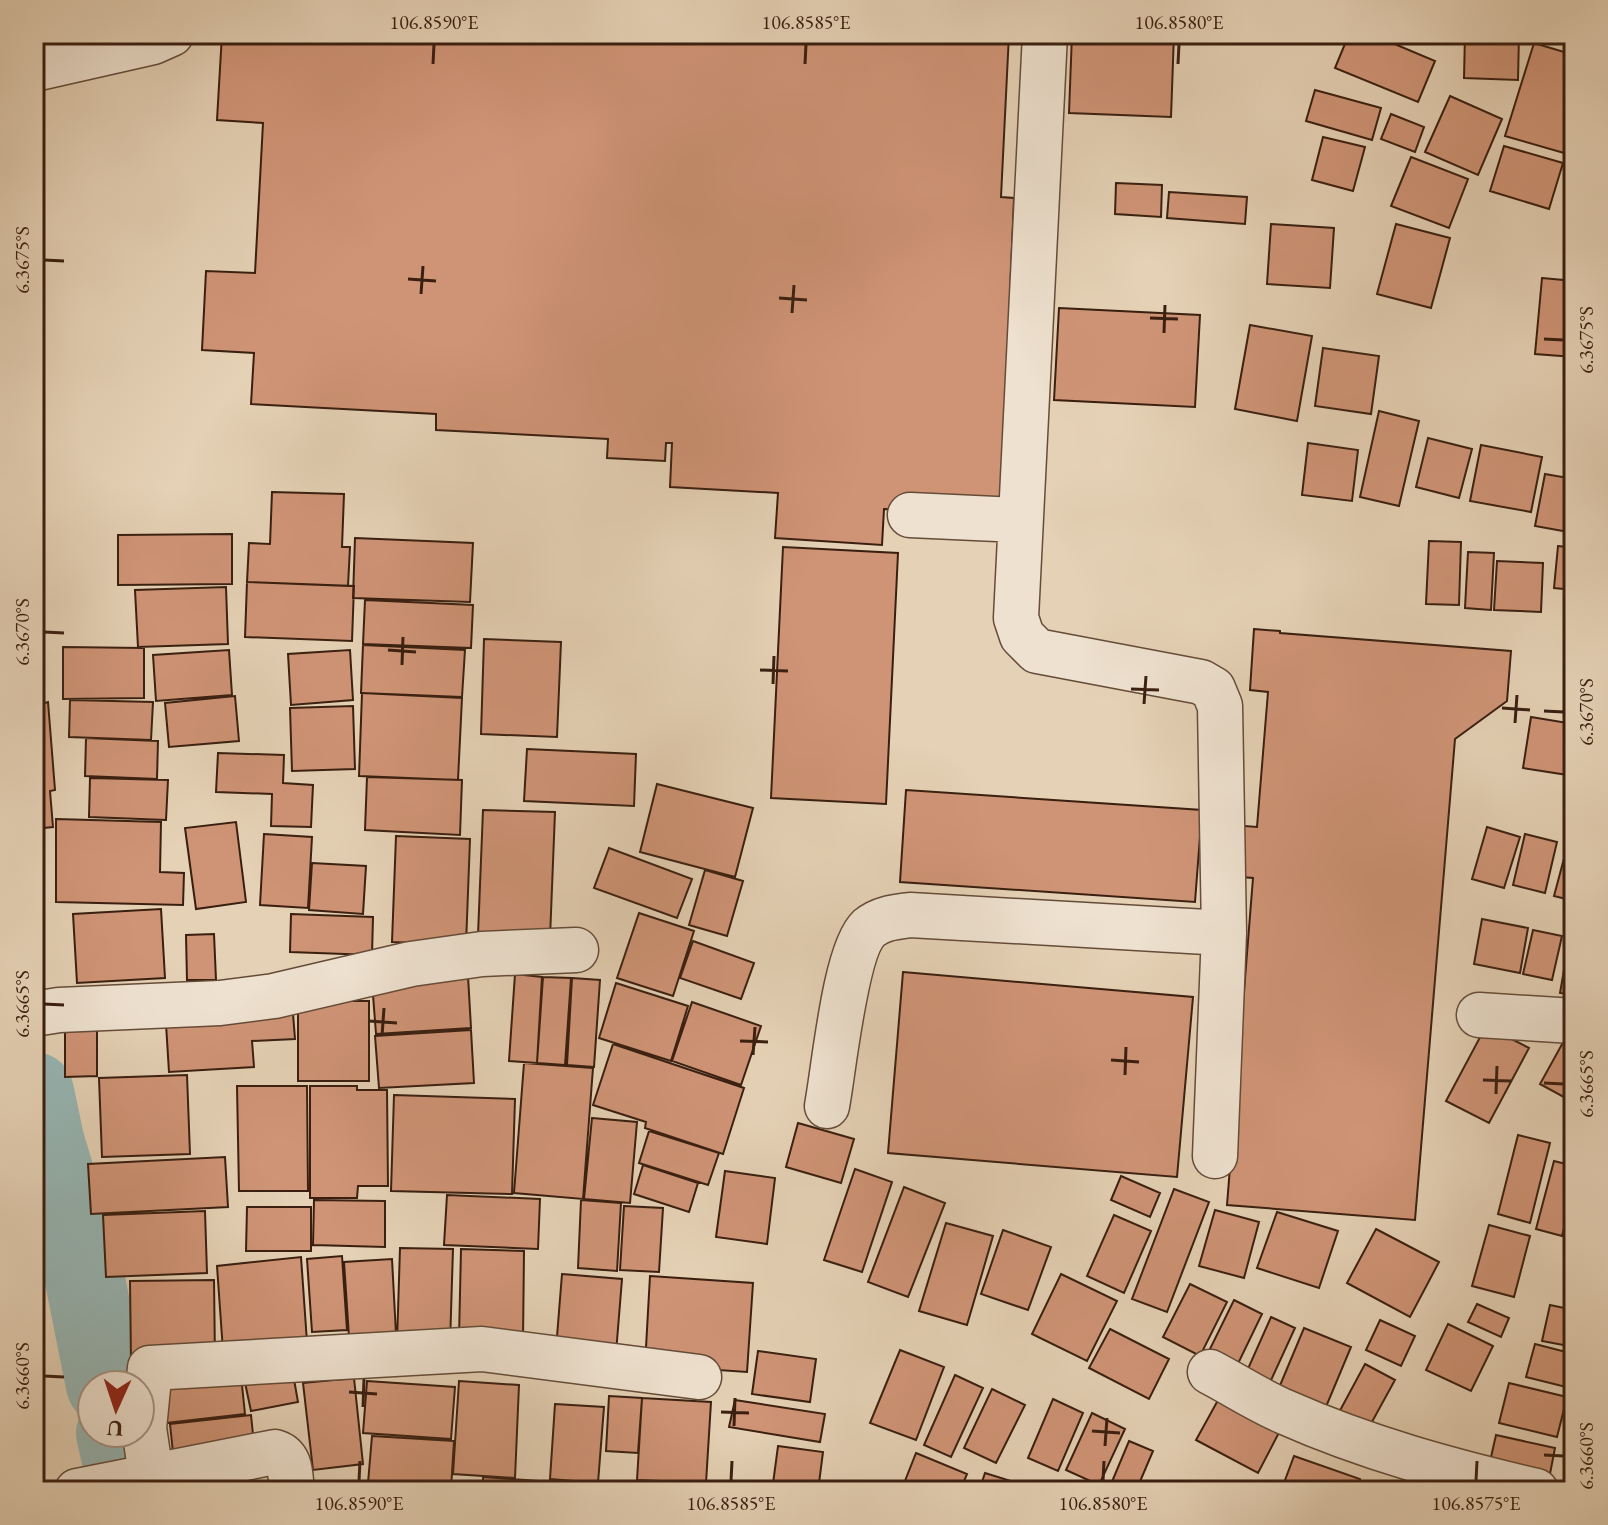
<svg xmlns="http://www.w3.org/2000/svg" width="1608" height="1525" viewBox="0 0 1608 1525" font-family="'EB Garamond',serif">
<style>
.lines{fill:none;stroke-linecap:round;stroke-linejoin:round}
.river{stroke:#97b6b4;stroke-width:80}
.building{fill:#cf9476;stroke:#3a1f10;stroke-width:2}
.minor-casing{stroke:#654c39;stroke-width:47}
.minor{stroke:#eee1cf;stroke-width:44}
.ticks{fill:none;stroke:#3a1f10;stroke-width:3}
.neatline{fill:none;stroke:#3a1f10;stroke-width:3}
.ticks-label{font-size:20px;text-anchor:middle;fill:#3a1f10}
</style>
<rect width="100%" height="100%" fill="#e5d1b5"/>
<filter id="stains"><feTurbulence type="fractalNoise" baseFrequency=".0025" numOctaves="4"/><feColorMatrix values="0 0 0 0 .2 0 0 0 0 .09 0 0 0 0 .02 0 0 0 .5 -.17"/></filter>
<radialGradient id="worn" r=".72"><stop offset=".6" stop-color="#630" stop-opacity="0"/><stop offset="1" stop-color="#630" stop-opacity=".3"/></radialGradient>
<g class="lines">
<path class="river" d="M34,1092L44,1140L84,1275L106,1385
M116,1433L129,1491"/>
</g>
<path class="building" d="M222,34H1009L1001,197L1014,198L1001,514L884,509L882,545L775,538L778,493L670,487L672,443H666L665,461L607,458L608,439L436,430V414L251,404L254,353L202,350L206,271L255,273L263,123L217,120Z
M1072,34H1174L1171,117L1069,113Z
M1349,34H1371L1435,61L1418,102L1335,68Z
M1465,34H1519L1518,80L1464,78Z
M1524,34H1574V43L1524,39Z
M1534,43L1574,55V146L1571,155L1505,136Z
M1315,90L1381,108L1372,140L1306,121Z
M1450,96L1502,119L1478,175L1425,152Z
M1391,114L1424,127L1415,152L1381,139Z
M1323,137L1365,147L1353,191L1312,180Z
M1504,146L1563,163L1549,209L1490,191Z
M1411,157L1468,179L1449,228L1391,206Z
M1116,183L1162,185L1161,217L1115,214Z
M1169,192L1247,197L1245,224L1167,218Z
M1271,224L1334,228L1330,288L1267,284Z
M1396,224L1450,238L1431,308L1377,294Z
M1542,278L1574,281V357L1535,354Z
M1059,308L1200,315L1195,407L1054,400Z
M1250,325L1312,336L1297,421L1235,409Z
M1323,348L1379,356L1371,414L1315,406Z
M1379,411L1419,421L1399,506L1360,497Z
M1428,438L1472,449L1459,498L1416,487Z
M1308,443L1358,450L1352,501L1302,495Z
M1481,445L1542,457L1531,512L1470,501Z
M1545,474L1574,479V533L1535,526Z
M272,492L344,494L342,547H350L348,586L247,582L249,543L270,544Z
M232,534V584L118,585V535Z
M355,538L473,543L470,602L353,598Z
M1429,541L1461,542L1459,605L1426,604Z
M1558,546L1574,548V590L1554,588Z
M783,547L898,553L886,804L771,798Z
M1468,552L1494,553L1491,610L1465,608Z
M1497,561L1543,563L1541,612L1494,610Z
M247,582L354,586L352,641L245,637Z
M226,587L228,644L138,647L135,590Z
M365,600L473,605L471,648L363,644Z
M1254,629L1280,631V633L1511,651L1507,701L1455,739L1415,1220L1227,1205L1253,878L1229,876L1232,825L1257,827L1268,692L1250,690Z
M484,639L561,642L557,737L481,734Z
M363,645L465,650L462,697L361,693Z
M63,647L144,648V698L63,699Z
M229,650L232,695L156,701L153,655Z
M350,650L353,700L291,705L288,654Z
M362,693L462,698L458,780L359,776Z
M235,696L239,741L169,747L165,703Z
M70,700L153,702L151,740L69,737Z
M48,702L55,790L50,791L53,827L34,829V706Z
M353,706L355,769L292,771L290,708Z
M1531,717L1574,724V776L1523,768Z
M86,738L158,741L157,779L85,776Z
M527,749L636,754L634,806L524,801Z
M218,753L284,755L283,783L313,785L311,827L271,826L272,794L216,792Z
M367,777L462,780L460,835L365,830Z
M90,778L168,780L166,820L89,817Z
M657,784L753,808L735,877L640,852Z
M906,790L1202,810L1195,902L900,882Z
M483,810L555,812L550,938L478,935Z
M56,819L161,822L160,872L184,873L183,905L56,902Z
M1574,821V901L1554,896Z
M236,822L246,902L196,909L185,828Z
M1487,827L1520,837L1504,888L1472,879Z
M264,834L312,837L308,908L260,905Z
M1525,834L1557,842L1545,893L1513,885Z
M396,836L470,839L466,945L392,942Z
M609,848L692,879L677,918L594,888Z
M312,863L366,866L363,914L309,910Z
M705,870L743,881L727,936L689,925Z
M161,909L165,978L77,983L73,914Z
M639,913L694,931L673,996L617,978Z
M291,914L373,917L372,955L290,952Z
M1482,919L1528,928L1520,973L1474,964Z
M1533,930L1562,936L1552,980L1523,974Z
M214,934L216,980H187L186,935Z
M693,941L754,963L741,999L680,978Z
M1568,947L1574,948V995L1560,993Z
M903,972L1193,997L1177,1177L888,1153Z
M515,974L542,977L537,1063L509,1061Z
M468,976L471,1028L376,1034L372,982Z
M543,977L571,978L565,1065L537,1063Z
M572,978L600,980L594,1067L567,1065Z
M616,983L688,1006L671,1061L599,1038Z
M292,1001L295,1039L252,1041L254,1067L169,1072L165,1008Z
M298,1001H369V1081H298Z
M692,1002L761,1026L741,1085L672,1061Z
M1486,1026L1529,1048L1489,1123L1446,1101Z
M65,1028H97V1076L65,1077Z
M1571,1028L1574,1029V1097L1571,1101L1540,1084Z
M471,1030L474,1083L379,1088L375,1036Z
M613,1044L744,1088L723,1154L645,1128L646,1122L593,1105Z
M524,1063L593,1068L583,1199L514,1193Z
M187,1075L190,1154L102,1157L99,1078Z
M237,1086H307L308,1191H239Z
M310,1086H357V1090H387L388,1186H358L357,1198H310Z
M394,1095L515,1099L512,1194L391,1191Z
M592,1118L637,1122L630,1203L584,1199Z
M798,1123L854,1139L841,1183L786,1167Z
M649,1131L719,1153L708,1185L639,1163Z
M1518,1135L1550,1143L1530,1223L1498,1214Z
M225,1157L228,1207L91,1214L88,1164Z
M1554,1161L1574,1166V1190L1562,1236L1536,1229Z
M643,1165L698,1183L689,1212L634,1194Z
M855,1169L892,1182L862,1272L824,1260Z
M725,1171L775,1178L767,1244L716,1237Z
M1121,1176L1160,1193L1150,1217L1111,1200Z
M904,1187L945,1203L908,1297L868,1282Z
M1174,1189L1209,1202L1167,1312L1132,1299Z
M447,1195L540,1199L538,1249L444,1245Z
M314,1200L385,1201V1247L313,1245Z
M581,1200L621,1203L617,1271L578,1268Z
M624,1206L663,1208L659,1272L620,1270Z
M247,1207H311V1251H246Z
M1215,1210L1259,1222L1244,1278L1199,1266Z
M205,1211L207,1273L106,1277L103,1215Z
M1277,1212L1338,1231L1319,1288L1257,1268Z
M1114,1215L1151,1231L1124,1293L1087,1276Z
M946,1223L993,1236L967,1325L919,1311Z
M1489,1225L1530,1236L1514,1297L1472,1286Z
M1376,1229L1439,1262L1410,1317L1347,1283Z
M1003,1230L1051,1247L1028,1310L981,1294Z
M400,1248L453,1249L450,1344L397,1343Z
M461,1249L524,1251L523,1340L459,1338Z
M342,1256L347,1330L312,1332L307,1259Z
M301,1257L307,1342L223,1351L217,1266Z
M392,1259L396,1334L349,1337L344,1262Z
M562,1274L622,1279L616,1353L556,1349Z
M1061,1274L1117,1301L1087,1361L1032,1334Z
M650,1276L753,1283L747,1372L645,1365Z
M214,1280L215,1360L131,1361L130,1281Z
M1190,1284L1227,1302L1200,1356L1163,1337Z
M1234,1300L1262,1314L1234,1372L1206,1357Z
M1477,1304L1509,1318L1501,1337L1468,1322Z
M1550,1305L1574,1310V1347L1542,1341Z
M1271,1317L1295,1328L1266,1391L1243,1380Z
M1380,1320L1415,1336L1401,1366L1366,1350Z
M1448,1324L1493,1346L1471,1391L1426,1370Z
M1304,1328L1351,1347L1323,1414L1276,1395Z
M1110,1329L1169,1359L1149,1399L1089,1368Z
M1535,1344L1574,1354V1389L1526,1377Z
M900,1350L944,1367L916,1440L870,1423Z
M758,1351L816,1359L810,1402L752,1394Z
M1365,1364L1395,1380L1367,1431L1337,1416Z
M240,1366L245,1414L157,1424L151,1375Z
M292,1368L298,1402L251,1411L244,1378Z
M955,1375L983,1388L951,1457L924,1445Z
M354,1378L363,1464L313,1470L303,1383Z
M367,1381L455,1387L451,1439L363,1433Z
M459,1381L519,1385L515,1478L453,1474Z
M1509,1383L1567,1397L1557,1437L1499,1423Z
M992,1389L1025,1405L996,1463L964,1448Z
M1223,1391L1284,1423L1258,1473L1196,1440Z
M609,1396L642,1398L638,1453L606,1451Z
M642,1398L711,1402L706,1483L637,1480Z
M1053,1399L1083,1413L1058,1471L1028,1458Z
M735,1400L825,1414L820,1442L729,1427Z
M555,1404L604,1407L598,1483L550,1479Z
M1092,1413L1125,1429L1099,1485L1066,1470Z
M251,1415L255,1454L174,1462L170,1424Z
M1496,1435L1555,1448L1549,1479L1489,1466Z
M372,1436L454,1441L451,1489L368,1483Z
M1129,1441L1153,1451L1136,1491H1127L1111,1484Z
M778,1446L823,1452L818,1491H772Z
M916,1453L967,1474L960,1491H901Z
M1294,1456L1360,1479L1356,1491H1281Z
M985,1473L1043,1491H979Z
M483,1477L552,1482L551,1491H483Z
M353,1481L355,1491L305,1490Z
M372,1485L464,1491H372Z"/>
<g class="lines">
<g class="minor-casing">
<path id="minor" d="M34,69L153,42L171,34
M910,515L1020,520
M34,1014L59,1010L220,1003L274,996L411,964L482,954L576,950
M1479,1015L1574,1021
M827,1106C834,1069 845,950 869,928C881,918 896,917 910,915L1224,933L1220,706L1213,689L1201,682L1037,651L1022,636L1016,618L1045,34
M1215,1156L1224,933
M1210,1372C1235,1385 1259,1401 1285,1412C1366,1448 1451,1471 1536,1491
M151,1475L144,1428L150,1368L482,1349L699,1377
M77,1491L275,1452C292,1457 290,1475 292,1491"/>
</g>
<use href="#minor" class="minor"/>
</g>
<path class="ticks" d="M433,64L434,44M805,64L806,44M1178,64L1179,44M44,260L64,261M408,279L436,281M421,294L423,266M779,298L807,300M792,313L794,285M1150,318L1178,319M1164,333L1165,305M1544,339L1564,340M44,632L64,633M388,650L416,652M402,665L403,637M760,670L788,671M773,684L774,656M1131,689L1159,690M1144,704L1146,676M1502,708L1530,710M1544,711L1564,712M1515,723L1517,695M44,1004L64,1005M369,1021L397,1023M382,1036L384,1008M740,1041L768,1042M753,1055L755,1027M1111,1060L1139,1062M1125,1075L1126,1047M1483,1080L1511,1081M1544,1083L1564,1084M1496,1094L1497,1066M44,1376L64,1377M349,1392L377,1394M363,1407L364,1379M721,1412L749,1413M734,1426L735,1398M1092,1431L1120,1433M1105,1446L1107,1418M1544,1455L1564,1456M359,1481L360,1461M731,1481L732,1461M1103,1481L1104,1461M1476,1481L1477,1461"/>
<rect width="1608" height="1525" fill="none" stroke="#e5d1b5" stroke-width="88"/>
<g transform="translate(116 1409) rotate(183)"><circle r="38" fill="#eee1cf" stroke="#a69383" stroke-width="2"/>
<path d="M0-6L14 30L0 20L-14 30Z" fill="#8f2418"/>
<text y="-12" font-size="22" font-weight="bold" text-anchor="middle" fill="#3a1f10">U</text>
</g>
<rect x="44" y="44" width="1520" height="1437" class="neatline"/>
<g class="ticks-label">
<text x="434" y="29">106.8590°E</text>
<text x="806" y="29">106.8585°E</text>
<text x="1179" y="29">106.8580°E</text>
<text transform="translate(22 260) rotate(-90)" y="7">6.3675°S</text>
<text transform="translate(1586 340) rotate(-90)" y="7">6.3675°S</text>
<text transform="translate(22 632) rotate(-90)" y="7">6.3670°S</text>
<text transform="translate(1586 712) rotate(-90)" y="7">6.3670°S</text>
<text transform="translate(22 1004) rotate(-90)" y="7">6.3665°S</text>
<text transform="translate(1586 1084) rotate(-90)" y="7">6.3665°S</text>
<text transform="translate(22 1376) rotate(-90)" y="7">6.3660°S</text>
<text transform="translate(1586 1456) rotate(-90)" y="7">6.3660°S</text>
<text x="359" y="1510">106.8590°E</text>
<text x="731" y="1510">106.8585°E</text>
<text x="1103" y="1510">106.8580°E</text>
<text x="1476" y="1510">106.8575°E</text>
</g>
<rect width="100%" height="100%" filter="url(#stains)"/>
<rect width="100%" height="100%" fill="url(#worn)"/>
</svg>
